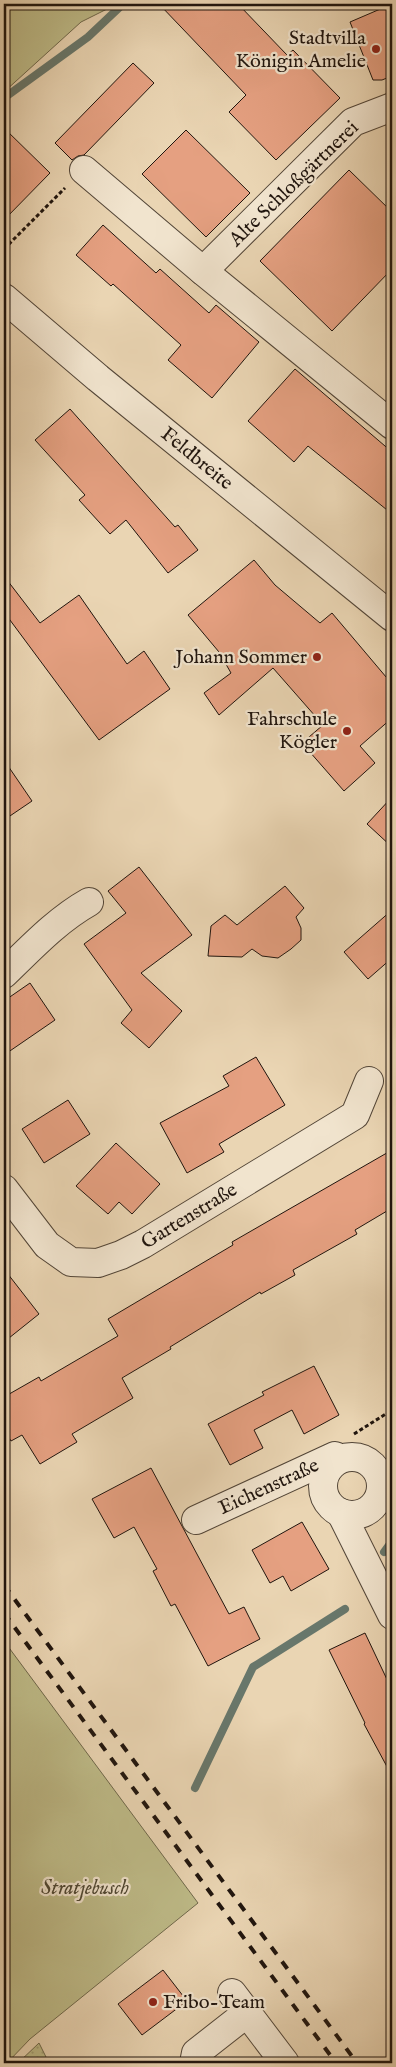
<svg xmlns="http://www.w3.org/2000/svg" width="396" height="2067" viewBox="0 0 396 2067" font-family="'IM FELL English',serif">
<style>
.grass{fill:url(#grass-dots);stroke:#6f684b}
.park{fill:#bebb88;stroke:#6f684b}
.lines{fill:none;stroke-linecap:round;stroke-linejoin:round}
.stream{stroke:#68776b;stroke-width:8}
.building{fill:#e5a081;stroke:#20150e}
.minor-casing{stroke:#524537;stroke-width:30}
.path{stroke:#20150e;stroke-width:3;stroke-dasharray:4 2.5;stroke-linecap:butt}
.minor{stroke:#f1e4ce;stroke-width:28}
.rail{stroke:#20150e;stroke-width:4;stroke-dasharray:9 9;stroke-linecap:butt}
.poi-dot{fill:#8f2418;stroke:#f1e4ce;stroke-width:2}
.labels{text-anchor:middle;dominant-baseline:central;stroke-width:4.5;stroke-linejoin:round;paint-order:stroke}
.poi-label{font-size:20px;fill:#20150e;stroke:#f1e4ce;text-anchor:end}
.street-label{font-size:20px;fill:#20150e;stroke:#f1e4ce}
.park-label{font-size:20px;font-style:italic;fill:#4f4733;stroke:#f1e4ce}
</style>
<defs>
<pattern id="grass-dots" width="8" height="8" patternUnits="userSpaceOnUse" patternTransform="scale(1.25)"><rect width="8" height="8" fill="#bebb88"/><path d="M2 2h.1M6 6h.1" fill="none" stroke="#a3a074" stroke-width="1.8" stroke-linecap="round"/></pattern>
</defs>
<rect width="100%" height="100%" fill="#ead5b3"/>
<filter id="stains"><feTurbulence type="fractalNoise" baseFrequency=".004" numOctaves="4"/><feColorMatrix values="0 0 0 0 .2 0 0 0 0 .09 0 0 0 0 .02 0 0 0 .5 -.17"/></filter>
<radialGradient id="worn" r=".72"><stop offset=".6" stop-color="#630" stop-opacity="0"/><stop offset="1" stop-color="#630" stop-opacity=".3"/></radialGradient>
<path class="grass" d="M39,2043L49,2063H18Z"/>
<path class="park" d="M4,4H117L81,22L4,92Z
M4,1641L198,1903L30,2039L7,2063H4Z"/>
<g class="lines">
<path class="stream" d="M4,98L88,37L123,4
M384,1552L392,1541
M195,1788L253,1667L345,1609"/>
</g>
<path class="building" d="M159,4H238L287,55L293,50L340,98L276,160L229,112L246,95Z
M392,4V76L382,80H373L350,22Z
M133,63L154,83L84,155L78,156L72,160L55,143Z
M4,128L50,173L4,220Z
M186,130L250,193L206,237L142,174Z
M349,170L392,212V269L332,331L260,261Z
M103,225L156,273L160,269L209,313L216,305L259,342L212,398L168,360L181,345L113,284L111,286L76,255Z
M295,369L392,452V514L308,446L294,462L248,421Z
M70,409L175,527L178,525L198,550L168,573L126,520L110,534L79,500L85,495L35,440Z
M254,560L275,585L320,623L332,613L392,684V718L360,746L375,763L344,791L302,743L323,725L273,668L219,715L204,693L231,673L219,652L188,615Z
M4,576L40,623L79,595L127,664L144,651L170,689L99,740L4,612Z
M4,760L32,801L4,820Z
M392,797V847L367,824Z
M139,867L192,935L141,973L182,1011L149,1048L121,1023L132,1010L84,944L126,913L108,891Z
M285,886L304,908L296,917L301,928V940L291,949L278,958L262,956L252,949L242,957L208,956L211,926L225,915L237,925Z
M392,910V958L368,979L344,952Z
M30,983L55,1020L4,1055V1001Z
M256,1057L285,1105L219,1144L224,1152L187,1173L160,1123L229,1086L223,1076Z
M68,1100L90,1134L44,1163L22,1129Z
M116,1143L160,1184L132,1214L119,1202L108,1214L76,1186Z
M392,1150V1208L355,1230L357,1234L293,1270L295,1275L261,1294L260,1292L170,1347L171,1349L122,1378L133,1398L72,1434L77,1442L40,1464L22,1435L11,1441L4,1429V1397L39,1377L41,1381L118,1336L108,1319L233,1245L232,1242Z
M4,1269L39,1314L4,1342Z
M314,1366L339,1415L304,1434L292,1410L254,1430L263,1448L230,1465L208,1424L264,1395L262,1392Z
M151,1468L229,1614L244,1607L260,1639L208,1666L175,1604L171,1606L153,1571L157,1569L134,1527L114,1538L92,1499Z
M302,1522L329,1569L291,1591L283,1576L270,1583L252,1550Z
M365,1633L392,1690V1776L364,1724L365,1723L329,1650Z
M163,1970L187,2001L142,2035L118,2004Z"/>
<g class="lines">
<g class="minor-casing">
<g id="minor">
<path d="M84,170L203,271L392,425"/>
<path d="M203,271L353,122L392,107"/>
<path id="s1" d="M4,298L98,378L392,617"/>
<path d="M4,974C31,948 57,920 89,902"/>
<path id="s2" d="M4,1189L47,1245L71,1262L98,1263L121,1255L143,1244L355,1115L369,1081"/>
<circle cx="352" cy="1486" r="29"/>
<path d="M341,1513L392,1615"/>
<path id="s3" d="M196,1520L335,1456L339,1458"/>
<path d="M232,1993L285,2063"/>
<path d="M194,2063L196,2053L247,2013"/>
</g>
</g>
<path class="path" d="M4,249L65,188
M354,1434L392,1410"/>
<use href="#minor" class="minor"/>
<path class="rail" d="M4,1585L357,2063
M4,1613L336,2063"/>
</g>
<g class="poi-dot">
<circle cx="376" cy="49" r="5"/>
<circle cx="317" cy="657" r="5"/>
<circle cx="347" cy="731" r="5"/>
<circle cx="153" cy="2002" r="5"/>
</g>
<g class="labels">
<g class="poi-label">
<text x="366" y="38">Stadtvilla<tspan x="366" dy="23">Königin Amelie</tspan></text>
<text x="307" y="657">Johann Sommer</text>
<text x="337" y="719">Fahrschule<tspan x="337" dy="23">Kögler</tspan></text>
<text x="163" y="2002" text-anchor="start">Fribo-Team</text>
</g>
<g class="street-label">
<text transform="translate(294 184) rotate(-44)">Alte Schloßgärtnerei</text>
<text stroke="none"><textPath href="#s1" startOffset="251">Feldbreite</textPath></text>
<text stroke="none"><textPath href="#s2" startOffset="230">Gartenstraße</textPath></text>
<text stroke="none"><textPath href="#s3" startOffset="80">Eichenstraße</textPath></text>
</g>
<g class="park-label">
<text x="85" y="1888">Stratjebusch</text>
</g>
</g>
<rect width="396" height="2067" fill="none" stroke="#ead5b3" stroke-width="20"/>
<rect x="5" y="5" width="386" height="2057" fill="none" stroke="#20150e" stroke-width="2.5"/>
<rect x="10" y="10" width="376" height="2047" fill="none" stroke="#20150e"/>
<rect width="100%" height="100%" filter="url(#stains)"/>
<rect width="100%" height="100%" fill="url(#worn)"/>
</svg>
